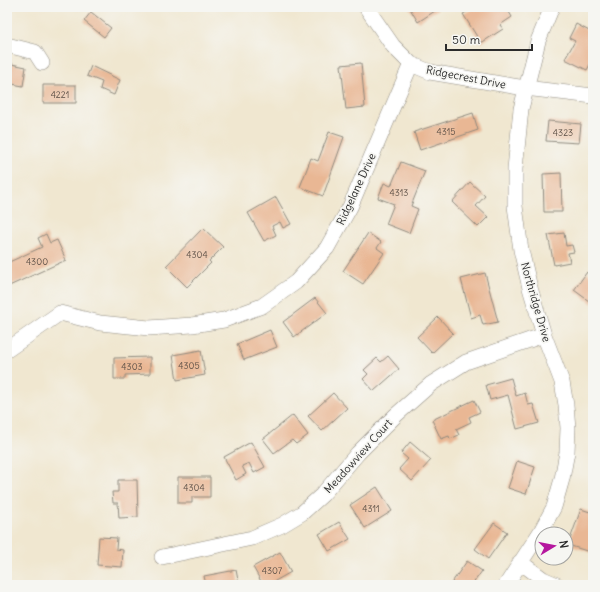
<svg xmlns="http://www.w3.org/2000/svg" width="600" height="592" viewBox="0 0 600 592" font-family="Delius,sans-serif">
<style>
.building{fill:#e9b794}
.lines{fill:none;stroke-linecap:round;stroke-linejoin:round}
.minor-casing{stroke:#8e897e;stroke-width:16}
.minor{stroke:#fff;stroke-width:15}
.labels{text-anchor:middle;dominant-baseline:central;stroke-width:3.5;stroke-linejoin:round;paint-order:stroke}
.number-label{font-size:9px;fill:#5a4e45}
.street-label{font-size:11px;fill:#2b2b2b;stroke:#f6f6f2}
</style>
<rect width="100%" height="100%" fill="#f6f6f2"/>
<filter id="ink" filterUnits="userSpaceOnUse"><feTurbulence type="fractalNoise" baseFrequency=".025" numOctaves="2"/><feDisplacementMap in="SourceGraphic" scale="8" xChannelSelector="R" yChannelSelector="G"/><feConvolveMatrix kernelMatrix="1 2 1 2 8 2 1 2 1" color-interpolation-filters="sRGB"/></filter>
<filter id="wash" filterUnits="userSpaceOnUse"><feTurbulence type="fractalNoise" baseFrequency=".012" numOctaves="4" result="noise"/><feDisplacementMap in="SourceGraphic" scale="16" xChannelSelector="R" yChannelSelector="G"/><feGaussianBlur stdDeviation="0.9" result="paint"/><feColorMatrix in="noise" values="0 0 0 0 0 0 0 0 0 0 0 0 0 0 0 0 0 1.4 0 .05"/><feComposite in="paint" operator="in"/></filter>
<g filter="url(#wash)">
<rect width="100%" height="100%" fill="#f0e7d0"/>
<g id="blocks">
<path class="building" d="M302,7H313L305,12Z
M409,7H437L438,9L418,22Z
M475,7H506L512,17L500,25L503,29L481,43L463,14Z
M91,12L111,28L104,37L84,21Z
M576,24L593,33V59L587,70L565,59L575,41L569,38Z
M7,63L26,67L23,86L7,83Z
M361,63L365,107L346,109L341,65Z
M91,66L120,80L114,95L100,89L102,82L87,76Z
M43,85H76V103H43Z
M473,113L478,130L420,150L414,132Z
M548,121L581,124L579,143L546,141Z
M329,132L344,137L323,196L300,187L311,158L318,161Z
M401,162L425,171L411,206L418,209L409,233L386,224L394,204L378,198L384,183L391,186Z
M561,173L562,212H544L543,174Z
M470,182L485,196L476,206L488,217L478,227L452,202Z
M276,197L291,224L283,228L280,222L272,226L276,235L264,241L248,213Z
M203,228L223,247L209,261L211,263L187,287L166,266Z
M368,233L381,242L377,248L384,253L363,284L343,271Z
M564,233L566,246L572,245L574,252L568,253L570,262L554,265L548,235Z
M46,234L50,243L57,240L66,260L7,287V263L42,247L38,238Z
M587,272L593,277V304L574,290Z
M485,273L498,322L483,325L480,315L471,318L461,279Z
M315,298L327,313L294,337L283,322Z
M438,317L453,333L432,353L417,337Z
M270,330L277,347L244,360L237,344Z
M201,350L205,375L177,380L173,355Z
M388,356L399,369L374,391L363,379L368,374L364,370L377,358L381,362Z
M150,357V374L125,375V379H114V358Z
M511,378L516,396L525,393L528,405L533,404L539,423L517,429L508,395L490,400L486,385Z
M333,393L347,408L322,431L308,416Z
M474,400L480,412L469,417L471,422L456,429L459,435L450,439L449,436L441,439L432,420Z
M293,415L308,435L296,444L292,440L274,453L263,439Z
M251,442L265,467L254,473L249,463L242,466L246,474L236,480L224,457Z
M410,442L431,460L412,481L399,469L408,459L401,453Z
M517,461L535,467L526,494L508,488Z
M592,466H593V480L590,479Z
M178,477H210V497H192V503H178Z
M118,480H137L138,517L119,518L118,503H113L112,492H118Z
M377,487L392,511L365,528L350,505Z
M581,509L593,513V553L568,545Z
M339,522L350,539L329,551L319,534Z
M494,523L507,532L488,559L475,549Z
M99,537L117,538L116,549L123,550L122,567L97,565Z
M280,552L291,572L268,585H263L253,567Z
M467,561L482,571L472,585H450Z
M236,570L239,585H206L204,576Z"/>
</g>
</g>
<g filter="url(#ink)">
<use href="#blocks" fill-opacity="0" stroke="#8e897e" stroke-width="1"/>
<g class="lines">
<g class="minor-casing">
<path id="minor" d="M366,7L393,46L411,64L430,72L525,88L593,96
M7,45L35,52L42,63
M7,350L60,313L100,323L149,328L192,325L224,320L262,306L296,282L327,248L350,207L411,64
M162,557L252,538L282,525L302,513L322,495L358,453L396,415L431,384L466,362L544,335
M520,562L543,579L557,585
M506,585L541,531L554,507L562,479L567,452L568,428L566,405L562,382L544,335L530,288L521,250L515,206V169L521,109L538,41L552,7"/>
</g>
<use href="#minor" class="minor"/>
</g>
</g>
<g class="labels">
<g class="number-label">
<text x="60" y="94">4221</text>
<text x="446" y="131">4315</text>
<text x="563" y="132">4323</text>
<text x="399" y="192">4313</text>
<text x="197" y="254">4304</text>
<text x="37" y="261">4300</text>
<text x="189" y="365">4305</text>
<text x="132" y="366">4303</text>
<text x="194" y="487">4304</text>
<text x="371" y="508">4311</text>
<text x="272" y="570">4307</text>
</g>
<g class="street-label">
<text transform="translate(466 77) rotate(11)">Ridgecrest Drive</text>
<text transform="translate(356 189) rotate(-65)">Ridgelane Drive</text>
<text transform="translate(536 302) rotate(74)">Northridge Drive</text>
<text transform="translate(358 456) rotate(-48)">Meadowview Court</text>
</g>
</g>
<rect width="600" height="592" fill="none" stroke="#f6f6f2" stroke-width="24"/>
<g transform="translate(554 546) rotate(80)"><circle r="19" fill="#f6f6f2" stroke="#a5a5a2"/>
<path d="M0-3L7 15L0 10L-7 15Z" fill="#b5179e"/>
<text y="-6" font-size="11" font-weight="bold" text-anchor="middle" fill="#2b2b2b">N</text>
</g>
<path d="M446 44v6h86v-6" fill="none" stroke="#2b2b2b" stroke-width="2"/>
<text x="452" y="44" font-size="12" fill="#2b2b2b" stroke="#f6f6f2" stroke-width="3" paint-order="stroke">50 m</text>
</svg>
